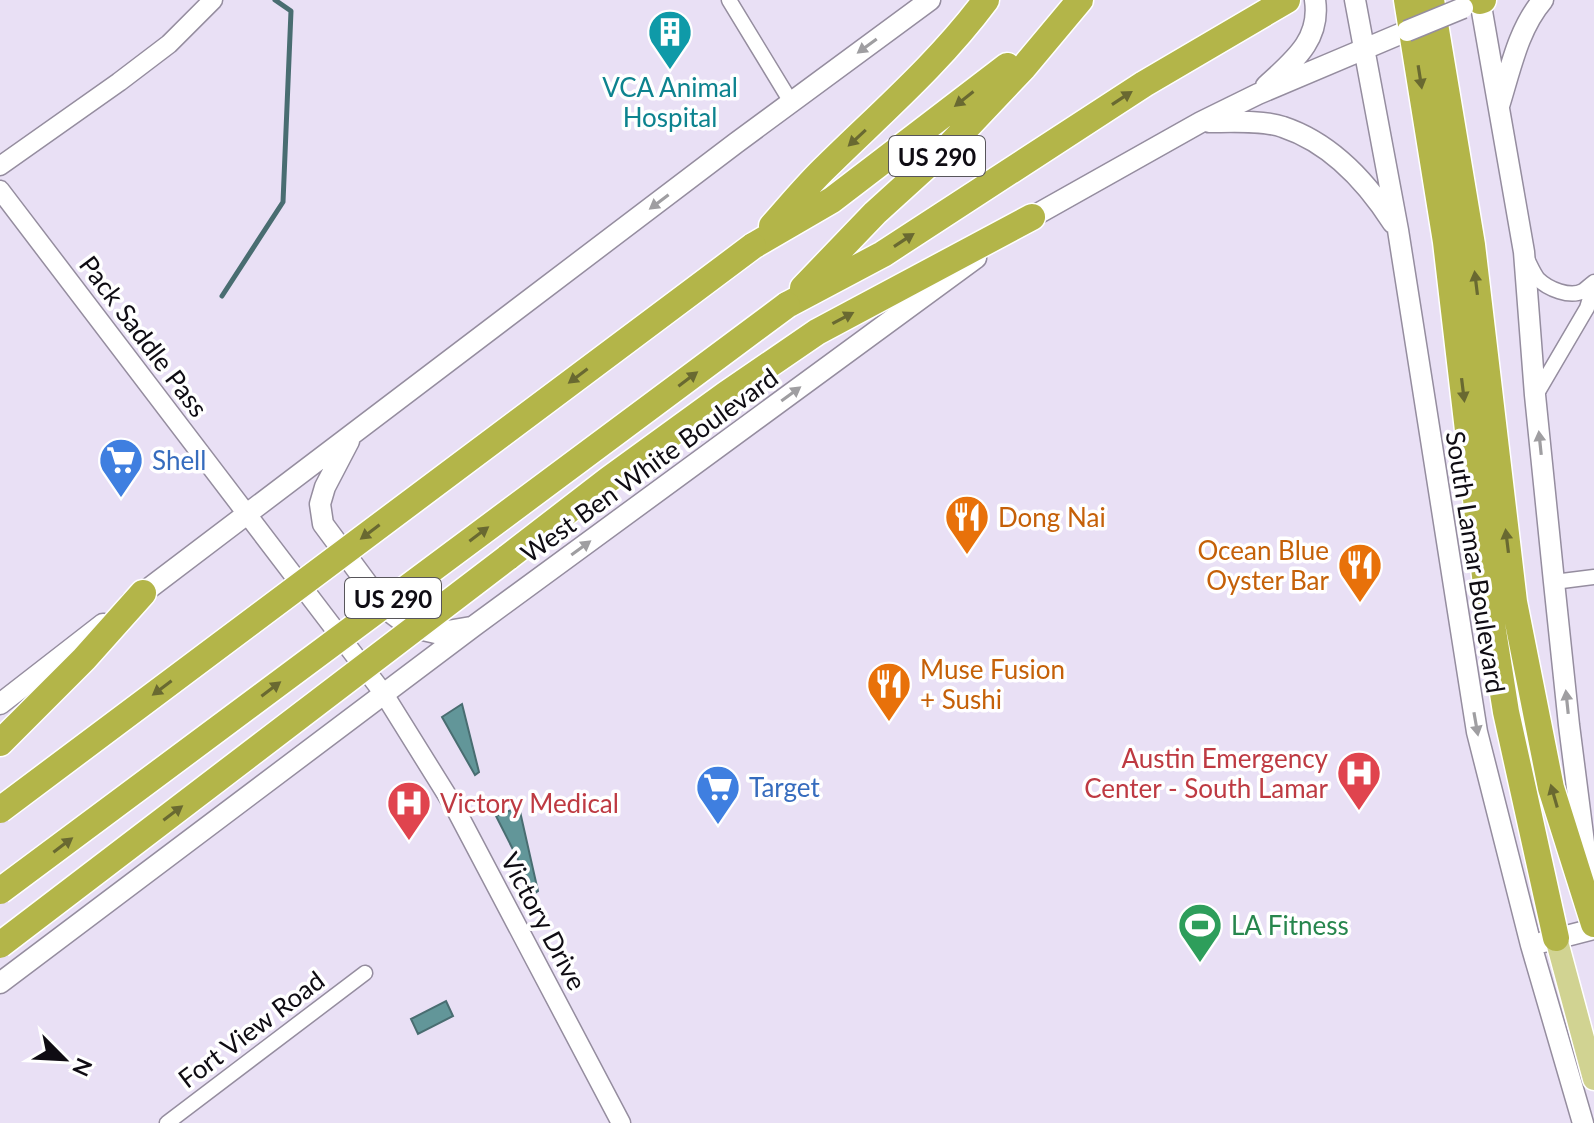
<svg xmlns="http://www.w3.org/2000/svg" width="1594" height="1123" viewBox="0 0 1594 1123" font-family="Lato,sans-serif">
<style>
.water{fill:#629699;stroke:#496d71;stroke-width:2}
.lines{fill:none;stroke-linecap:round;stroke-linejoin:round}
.stream{stroke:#496d71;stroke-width:5}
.minor-casing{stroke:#958d9f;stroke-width:17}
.tertiary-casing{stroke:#958d9f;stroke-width:21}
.secondary-casing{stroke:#958d9f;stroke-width:23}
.primary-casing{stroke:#fff;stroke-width:25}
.motorway-casing{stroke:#fff;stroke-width:29}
.minor{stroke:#fff;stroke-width:14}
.tertiary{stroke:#fff;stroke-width:18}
.secondary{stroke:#fff;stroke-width:20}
.primary{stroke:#d1d392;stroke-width:22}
.motorway{stroke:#b3b549;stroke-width:26}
.secondary-bridge-casing{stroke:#958d9f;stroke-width:23;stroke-linecap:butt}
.motorway-bridge-casing{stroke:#fff;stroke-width:29;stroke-linecap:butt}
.secondary-bridge{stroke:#fff;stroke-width:20}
.motorway-bridge{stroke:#b3b549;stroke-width:26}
.oneway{fill:#9f9ea1}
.oneway2{fill:#696931}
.labels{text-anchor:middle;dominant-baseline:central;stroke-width:7;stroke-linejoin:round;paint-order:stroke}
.shield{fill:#fff;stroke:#57555a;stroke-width:2}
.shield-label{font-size:24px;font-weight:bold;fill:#0f0c13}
.culture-label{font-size:26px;fill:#0d838f;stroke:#fff}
.street-label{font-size:26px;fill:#0f0c13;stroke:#fff}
.shop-label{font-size:26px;fill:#366cbe;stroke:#fff;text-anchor:start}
.food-label{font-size:26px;fill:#c56008;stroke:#fff;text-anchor:start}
.health-label{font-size:26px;fill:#be3a42;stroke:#fff;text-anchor:end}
.leisure-label{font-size:26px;fill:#27864d;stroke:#fff;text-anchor:start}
</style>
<rect width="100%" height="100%" fill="#e9e0f5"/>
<path class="water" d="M462,704L479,772L475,775L442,717Z
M519,807L538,891L535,893L496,816Z
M446,1001L453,1016L418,1034L411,1019Z"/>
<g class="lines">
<path class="stream" d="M222,296L283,202L291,11L275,0"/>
<g class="minor-casing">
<path id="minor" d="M729,0L791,102
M1528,261C1531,267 1534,274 1538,279C1548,289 1570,298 1583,291C1587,288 1590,285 1594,282
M1536,395L1587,308L1594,285
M1554,582L1594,577
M167,1123L365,973"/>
</g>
<g class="tertiary-casing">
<path id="tertiary" d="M0,166L119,82L169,44L213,0
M0,190L384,694L455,808L621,1123"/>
</g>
<g class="secondary-casing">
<path id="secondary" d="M1355,0L1398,230L1477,732L1531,945L1583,1123
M1480,0L1524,252L1535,395L1554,582L1569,725L1589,882
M1266,86C1293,61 1321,40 1315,0
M1499,106C1510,71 1518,29 1543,0
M1209,122C1229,122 1264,120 1283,127C1331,143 1366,181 1393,223
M1021,225L1032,217L1201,122L1258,94L1407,31
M349,441L325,487L320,504L323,524L386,609L410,627L436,633L471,627
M131,602L736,143L930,0
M0,704L103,624
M1543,942L1594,929
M0,983L474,626L976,258"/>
</g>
<g class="primary-casing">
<path id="primary" d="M1556,938L1594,1079"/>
</g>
<g class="motorway-casing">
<path id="motorway" d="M1407,0L1446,242L1487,593L1506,712L1556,938
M1431,0L1472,245L1514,602L1551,788L1594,924
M1480,1L1483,0
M772,226C790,206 807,185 827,166C882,112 940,62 986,0
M753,246L832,200L1007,66
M803,288L875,213L951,144L1024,67L1080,0
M787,305L883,254L1144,84L1287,0
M507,558L608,480L725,395L817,332L1032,217
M0,743L84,659L143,593"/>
</g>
<use href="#minor" class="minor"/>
<use href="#tertiary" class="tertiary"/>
<use href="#secondary" class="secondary"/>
<use href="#primary" class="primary"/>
<use href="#motorway" class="motorway"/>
<g class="secondary-bridge-casing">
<path id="secondary-bridge" d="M1407,31L1463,8"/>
</g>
<g class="motorway-bridge-casing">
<path id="motorway-bridge" d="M0,810L753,246
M0,891L787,305
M0,945L507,558"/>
</g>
<use href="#secondary-bridge" class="secondary-bridge"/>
<use href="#motorway-bridge" class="motorway-bridge"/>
</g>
<defs><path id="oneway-solid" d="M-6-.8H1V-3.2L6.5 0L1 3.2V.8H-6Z" transform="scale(2)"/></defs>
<g class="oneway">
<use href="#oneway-solid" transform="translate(867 46) rotate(144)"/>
<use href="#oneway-solid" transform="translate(659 202) rotate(143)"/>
<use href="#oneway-solid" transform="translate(791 394) rotate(-36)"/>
<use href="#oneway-solid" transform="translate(1540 443) rotate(-96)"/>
<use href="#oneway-solid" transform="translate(581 548) rotate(-36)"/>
<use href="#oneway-solid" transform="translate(1567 702) rotate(-96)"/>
<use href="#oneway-solid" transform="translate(1476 724) rotate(80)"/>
</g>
<g class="oneway2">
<use href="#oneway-solid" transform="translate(1420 77) rotate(81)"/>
<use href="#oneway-solid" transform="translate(1122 98) rotate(-33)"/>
<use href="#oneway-solid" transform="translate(964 99) rotate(142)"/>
<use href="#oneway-solid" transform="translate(857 138) rotate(137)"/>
<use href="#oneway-solid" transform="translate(904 240) rotate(-33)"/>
<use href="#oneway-solid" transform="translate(1476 283) rotate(-97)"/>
<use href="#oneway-solid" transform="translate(843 318) rotate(-28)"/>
<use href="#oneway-solid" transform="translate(578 376) rotate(143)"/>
<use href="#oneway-solid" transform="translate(688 379) rotate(-37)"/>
<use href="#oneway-solid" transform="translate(1463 390) rotate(83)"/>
<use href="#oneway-solid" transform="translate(370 532) rotate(143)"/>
<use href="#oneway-solid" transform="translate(479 534) rotate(-37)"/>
<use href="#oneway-solid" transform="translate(1507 541) rotate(-97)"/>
<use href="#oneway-solid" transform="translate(162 688) rotate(143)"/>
<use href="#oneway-solid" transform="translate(271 689) rotate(-37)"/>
<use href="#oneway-solid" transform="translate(1554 796) rotate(-106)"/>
<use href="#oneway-solid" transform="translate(173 813) rotate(-37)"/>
<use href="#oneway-solid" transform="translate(63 845) rotate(-37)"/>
</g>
<defs>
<g id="building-pin" transform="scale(2.3)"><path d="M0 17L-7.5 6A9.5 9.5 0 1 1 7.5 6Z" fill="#0f9aa8" stroke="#fff"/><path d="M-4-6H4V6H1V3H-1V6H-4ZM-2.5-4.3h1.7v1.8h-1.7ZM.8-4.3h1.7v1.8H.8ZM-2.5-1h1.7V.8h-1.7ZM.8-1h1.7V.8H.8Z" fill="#fff"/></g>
<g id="supermarket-pin" transform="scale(2.3)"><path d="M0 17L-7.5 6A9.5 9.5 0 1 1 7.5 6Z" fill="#3f7fe0" stroke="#fff"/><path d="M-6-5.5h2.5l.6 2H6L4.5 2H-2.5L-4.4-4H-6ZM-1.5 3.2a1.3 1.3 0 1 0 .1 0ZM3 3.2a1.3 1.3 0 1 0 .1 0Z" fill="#fff"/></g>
<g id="restaurant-pin" transform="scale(2.3)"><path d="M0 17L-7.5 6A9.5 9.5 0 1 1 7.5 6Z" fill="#e8710a" stroke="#fff"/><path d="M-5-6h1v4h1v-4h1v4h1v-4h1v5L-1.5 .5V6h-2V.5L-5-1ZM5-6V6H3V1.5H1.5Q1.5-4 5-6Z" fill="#fff"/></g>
<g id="hospital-pin" transform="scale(2.3)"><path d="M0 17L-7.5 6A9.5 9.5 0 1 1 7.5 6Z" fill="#e0444e" stroke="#fff"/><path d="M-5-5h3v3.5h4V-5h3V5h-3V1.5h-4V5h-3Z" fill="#fff"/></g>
<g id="stadium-pin" transform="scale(2.3)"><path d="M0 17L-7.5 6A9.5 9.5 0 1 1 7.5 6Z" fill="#2e9e5b" stroke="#fff"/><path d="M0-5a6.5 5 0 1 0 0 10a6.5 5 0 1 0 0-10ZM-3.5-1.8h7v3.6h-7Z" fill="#fff"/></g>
</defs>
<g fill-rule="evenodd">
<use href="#building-pin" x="670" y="32"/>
<use href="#supermarket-pin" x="121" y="460"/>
<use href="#restaurant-pin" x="967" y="517"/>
<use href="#restaurant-pin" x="1360" y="565"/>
<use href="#restaurant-pin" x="889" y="684"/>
<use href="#hospital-pin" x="1359" y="773"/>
<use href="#supermarket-pin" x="718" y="787"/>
<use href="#hospital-pin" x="409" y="803"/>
<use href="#stadium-pin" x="1200" y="925"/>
</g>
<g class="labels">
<g class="shield">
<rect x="889" y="136" width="96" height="40" rx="6"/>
<rect x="345" y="578" width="96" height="40" rx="6"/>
</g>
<g class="shield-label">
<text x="937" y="156">US 290</text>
<text x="393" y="598">US 290</text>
</g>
<g class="culture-label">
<text x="670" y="87">VCA Animal<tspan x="670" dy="30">Hospital</tspan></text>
</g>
<g class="street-label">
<text transform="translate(144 336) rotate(53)">Pack Saddle Pass</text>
<text transform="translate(649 465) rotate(-36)">West Ben White Boulevard</text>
<text transform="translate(1476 562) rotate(81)">South Lamar Boulevard</text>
<text transform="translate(544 921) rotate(62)">Victory Drive</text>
<text transform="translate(251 1029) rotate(-37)">Fort View Road</text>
</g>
<g class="shop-label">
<text x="152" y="460">Shell</text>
<text x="749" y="787">Target</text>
</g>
<g class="food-label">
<text x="998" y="517">Dong Nai</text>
<text x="1329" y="550" text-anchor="end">Ocean Blue<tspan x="1329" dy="30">Oyster Bar</tspan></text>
<text x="920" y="669">Muse Fusion<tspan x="920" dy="30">+ Sushi</tspan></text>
</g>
<g class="health-label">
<text x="1328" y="758">Austin Emergency<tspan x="1328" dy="30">Center - South Lamar</tspan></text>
<text x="440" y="803" text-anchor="start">Victory Medical</text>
</g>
<g class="leisure-label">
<text x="1231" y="925">LA Fitness</text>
</g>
</g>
<g transform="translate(64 1059) rotate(114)" stroke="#ffffff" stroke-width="6" paint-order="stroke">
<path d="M0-6L14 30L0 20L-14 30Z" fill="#0f0c13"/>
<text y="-12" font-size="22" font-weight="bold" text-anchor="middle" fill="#0f0c13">N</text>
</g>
</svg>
